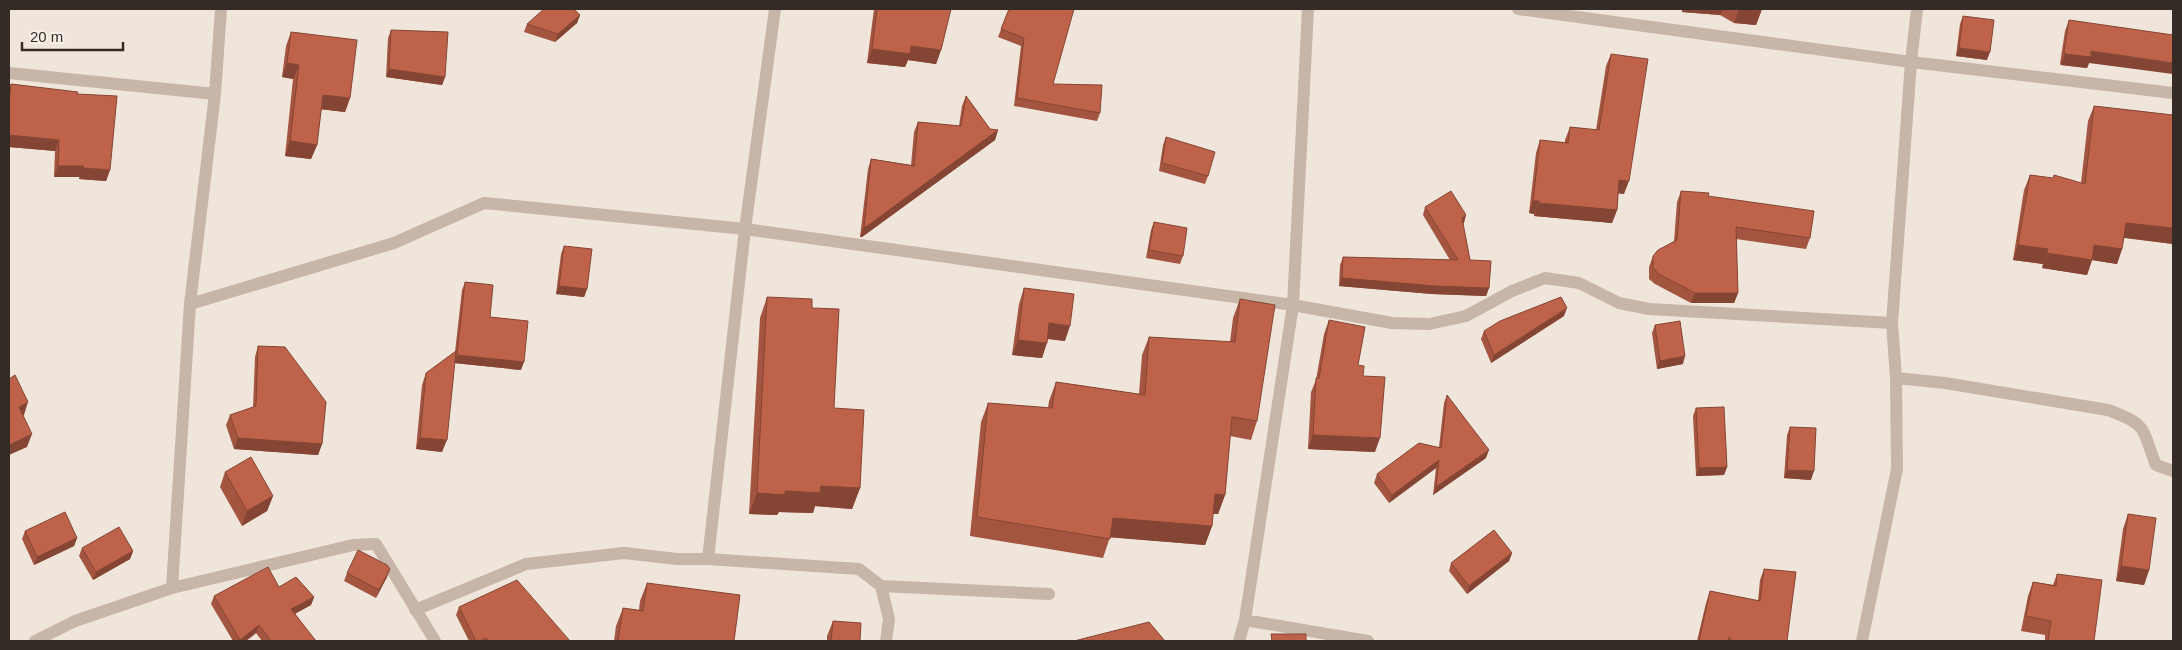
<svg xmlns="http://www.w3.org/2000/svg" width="2182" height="650" viewBox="0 0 2182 650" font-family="Helvetica,sans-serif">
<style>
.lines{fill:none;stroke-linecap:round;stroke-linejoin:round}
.street{stroke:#c7b5a7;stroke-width:12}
.wall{fill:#a35540}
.shaded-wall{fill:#854534}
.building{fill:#be634a;stroke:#854534}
</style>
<rect width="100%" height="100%" fill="#f0e5da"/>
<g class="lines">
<path class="street" d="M221,9L215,94L190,304L172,588L353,545L376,544L435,641
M1518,9L1911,62L2173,93
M9,73L215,94
M190,304L394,243L484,203L745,229L1293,305L1392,323L1429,324L1466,316L1512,291L1545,278L1579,283L1619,303L1649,309L1892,323
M1896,378L1945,383L2108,410C2149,425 2141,428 2156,465L2173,471
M708,559L745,229L775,9
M881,586L1049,594
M415,610L526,564L624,553L677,559H708L859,569L881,586L889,619L886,641
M1245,620L1368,641
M35,641L75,621L172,588
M1239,641L1245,620L1293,305L1308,9
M1862,641L1897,469L1896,378L1892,323L1911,62L1917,9"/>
</g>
<path class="wall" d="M874,9H877L941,50L936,64L908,60L905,67L867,63Z
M1009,9L1053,84L1100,113L1097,121L1014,106L1021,46L998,37Z
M1682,9H1762L1756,25L1734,23L1720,15L1682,12Z
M580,15L577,23L555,42L524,32L527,24Z
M1963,16L1987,60L1956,56L1960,24Z
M2069,20L2089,63L2087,68L2061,65L2060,64L2065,31Z
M391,30L445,77L442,85L386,77L388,38Z
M291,32L350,98L345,112L321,109L317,145L311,159L285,156L293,79L282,77L286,46Z
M1611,54L1624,194L1618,193L1617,210L1612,223L1534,216V214L1529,213L1536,153L1540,140L1565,143V140L1570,127L1596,130L1606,66Z
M11,84L77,94L110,170L106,181L79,179L80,177H54L55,151L9,147V89Z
M966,96L990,129L998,130L995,140L862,237H860L868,169L871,159L911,165L914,132L918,122L959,126L962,106Z
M2094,106L2173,115V244L2124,238L2122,249L2117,264L2092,260L2087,275L2042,268L2043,264L2013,260L2024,190L2030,175L2081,183L2088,121Z
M1166,137L1208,176L1205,184L1159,171L1163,145Z
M1681,191L1708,196L1810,238L1806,249L1736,239L1738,293L1734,303H1691L1655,284L1649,279V267L1653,256L1674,241L1677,202Z
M1425,207L1466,215L1463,224L1470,260L1489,288L1486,296L1432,294L1339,286L1340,265L1343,257L1450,260L1423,215Z
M1154,222L1183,256L1180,264L1146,258L1151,230Z
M564,246L587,289L584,297L556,294L561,254Z
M465,282L490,317L521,370L454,363L442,452L416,449L422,385L426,373L455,352L462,290Z
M1024,288L1065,341L1047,339L1042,358L1012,355L1019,304Z
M767,297L812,308L834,408L860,488L852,509L815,506L813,513L779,512L777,515L749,514L760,318Z
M1240,299L1257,421L1251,440L1230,436L1225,495L1218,514H1213L1212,526L1205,545L1110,537L1103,558L970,536L981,422L988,403L1048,408L1049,401L1056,382L1139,394L1142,355L1149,337L1230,342L1233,318Z
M1564,316L1491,363L1481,339L1484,331Z
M1329,320L1358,365L1363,376L1375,452L1308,449L1311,392L1316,380L1324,334Z
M1655,325L1683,364L1657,369L1652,333Z
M258,346L322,444L318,455L234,449L226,425L230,415L253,408L255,357Z
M1447,395L1486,458L1433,495L1436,468L1389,503L1374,483L1377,474L1439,447L1444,403Z
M1696,408L1727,467L1724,475L1696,476L1693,416Z
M1790,427L1811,480L1784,478L1787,435Z
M225,472L273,496L267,511L242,526L220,487Z
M2128,514L2149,570L2144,585L2116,581L2123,529Z
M25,531L77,538L74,546L34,565L22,539Z
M82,548L133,551L130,559L93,580L79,556Z
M1512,553L1509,561L1467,594L1449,571L1451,563Z
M1764,569L1787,641H1697L1706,603L1710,591L1758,601L1760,580Z
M347,573L387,577L376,598L344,581Z
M2057,574L2094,641H2045V635L2021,631L2028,596L2033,582L2053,585Z
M647,583L734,641H614L616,626L623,608L639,610L640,601Z
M279,587L314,597L311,605L295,614L316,641H262L256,633L246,641H233L211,604L214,596Z
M459,607L570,641H469L456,615Z
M833,621L860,641H827V636Z"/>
<path class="shaded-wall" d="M1683,9H1723L1720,15L1682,12Z
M1739,9H1762L1756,25L1734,23Z
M580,15L577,23L555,42L558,34Z
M911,46L941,50L936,64L908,60L905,67L867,63L872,49Z
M1959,48L1990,52L1987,60L1956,56Z
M2091,51L2173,63V74L2089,63L2087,68L2061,65L2065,54Z
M287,63L299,65L293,79L282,77Z
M389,69L445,77L442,85L386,77Z
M323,95L350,98L345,112L318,109Z
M998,130L995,140L862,237H860L864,227Z
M9,135L59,140L55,151L9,147Z
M290,141L317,145L311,159L285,156Z
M58,166H84L80,177H54Z
M83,168L110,170L106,181L79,179Z
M1619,180L1629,181L1624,194L1614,193Z
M1533,201H1539L1534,214L1529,213Z
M1539,203L1617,210L1612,223L1534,216Z
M1466,215L1464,223L1459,226L1462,218Z
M2126,223L2173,228V244L2120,237Z
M2018,245L2048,249L2043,264L2013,260Z
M2094,245L2122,249L2117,264L2092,260L2087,275L2042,268L2047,253Z
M1342,278L1489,288L1486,296L1432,294L1339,286Z
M559,286L587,289L584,297L556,294Z
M1695,293H1738L1734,303H1691Z
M1567,308L1564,316L1491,363L1494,355Z
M1049,323L1070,326L1065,341L1043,338Z
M1018,340L1047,343L1042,358L1012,355Z
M457,355L524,362L521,370L454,363Z
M1685,356L1683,364L1657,369L1660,361Z
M28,402L24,415L14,420L19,407Z
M32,434L27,447L9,455V445Z
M1313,435L1380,438L1375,452L1308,449Z
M238,438L322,444L318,455L234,449Z
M420,438L447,440L442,452L416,449Z
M1489,450L1486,458L1433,495L1436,487Z
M1439,460L1436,468L1389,503L1392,495Z
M1727,467L1724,475L1696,476L1699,468Z
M1787,470L1814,471L1811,480L1784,478Z
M821,486L860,488L852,509L815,506L813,513L779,512L777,515L749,514L757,493L785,491Z
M1215,494L1225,495L1218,514L1208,513Z
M273,496L267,511L242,526L247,511Z
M1113,518L1212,526L1205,545L1106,537Z
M77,538L74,546L34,565L37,557Z
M133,551L130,559L93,580L96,572Z
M1512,553L1509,561L1467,594L1469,586Z
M2121,566L2149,570L2144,585L2116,581Z
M390,569L387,577L376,598L379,590Z
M314,597L311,605L288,617L291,609Z
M259,625L256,633L246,641H240V640Z"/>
<path class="building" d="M544,9H574L580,15L558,34L527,24Z
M877,9H951L941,50L911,46L910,54L872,49Z
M1009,9H1074L1053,84L1102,85L1100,113L1017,98L1024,38L1001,29Z
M1963,16L1994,20L1990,52L1959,48Z
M2069,20L2173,35V63L2091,51V57L2065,54L2064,53Z
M391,30L448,32L445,77L389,69Z
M291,32L357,40L350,98L323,95L317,145L290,141L299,65L287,63Z
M1611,54L1648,59L1629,181L1619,180L1617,210L1539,203V201H1533L1540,140L1568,143L1570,127L1599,130Z
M11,84L78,92L77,94L117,96L110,170L83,168L84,166H58L59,140L9,135V101Z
M966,96L990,129L998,130L866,227H864L871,159L914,166L918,122L961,126Z
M2094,106L2173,115V228L2126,223L2122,249L2094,245L2092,260L2047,253L2048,249L2018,245L2030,175L2053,178L2054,175L2085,184Z
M1166,137L1215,152L1208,176L1162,163Z
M1451,191L1466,215L1462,218L1470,260L1491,261L1489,288L1435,286L1342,278L1343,257L1458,260L1425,207Z
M1681,191L1709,193L1708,196L1814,211L1810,238L1736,227L1738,293H1695L1659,274L1653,268V256L1658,250L1677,240Z
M1154,222L1187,228L1183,256L1149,250Z
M564,246L592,249L587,289L559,286Z
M465,282L493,285L490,317L528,321L524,362L457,355Z
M1024,288L1074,294L1070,326L1049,323L1047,343L1018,340Z
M767,297L812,299V308L839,309L834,408L864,410L860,488L821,486L820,493L785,491V495L757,493Z
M1561,297L1567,308L1494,355L1484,331L1500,321Z
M1240,299L1275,305L1257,421L1232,417L1225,495L1215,494L1212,526L1113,518L1110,539L977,517L988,403L1052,408L1056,382L1145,395L1149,337L1235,342Z
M1329,320L1365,327L1358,365L1364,366L1363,376L1385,377L1380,438L1313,435L1316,378H1319Z
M1680,321L1685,356L1660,361L1655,325Z
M258,346L285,347L326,402L322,444L238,438L230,415L256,406Z
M456,351L447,440L420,438L426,373Z
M15,375L28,402L19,407L32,434L9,445V379Z
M1447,395L1489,450L1436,487L1439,460L1392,495L1377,474L1419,443L1441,448Z
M1724,407L1727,467L1699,468L1696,408Z
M1790,427L1816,428L1814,471L1787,470Z
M251,457L273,496L247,511L225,472Z
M65,512L77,538L37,557L25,531Z
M2128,514L2156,518L2149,570L2121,566Z
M119,527L133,551L96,572L82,548Z
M1494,530L1512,553L1469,586L1451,563Z
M358,550L387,565L390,569L379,590L347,573Z
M268,567L279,587L296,577L314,597L291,609L316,641H271L259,625L240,640L214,596Z
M1764,569L1796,572L1787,641H1732L1729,637L1728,641H1699L1710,591L1760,601Z
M2057,574L2102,580L2094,641H2048L2051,621L2026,616L2033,582L2056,586Z
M517,580L570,641H489L486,638L480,641H476L459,607Z
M647,583L740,595L734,641H618L623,608L643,611Z
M833,621L861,623L860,641H831Z
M1149,622L1165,641H1074Z
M1271,634H1306V641H1272Z"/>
<rect width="2182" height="650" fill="none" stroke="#342b27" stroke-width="20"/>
<path d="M22 42v8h101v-8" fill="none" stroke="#342b27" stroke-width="2.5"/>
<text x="30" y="42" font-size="15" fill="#342b27" stroke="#f8efe6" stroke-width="4" paint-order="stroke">20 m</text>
</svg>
